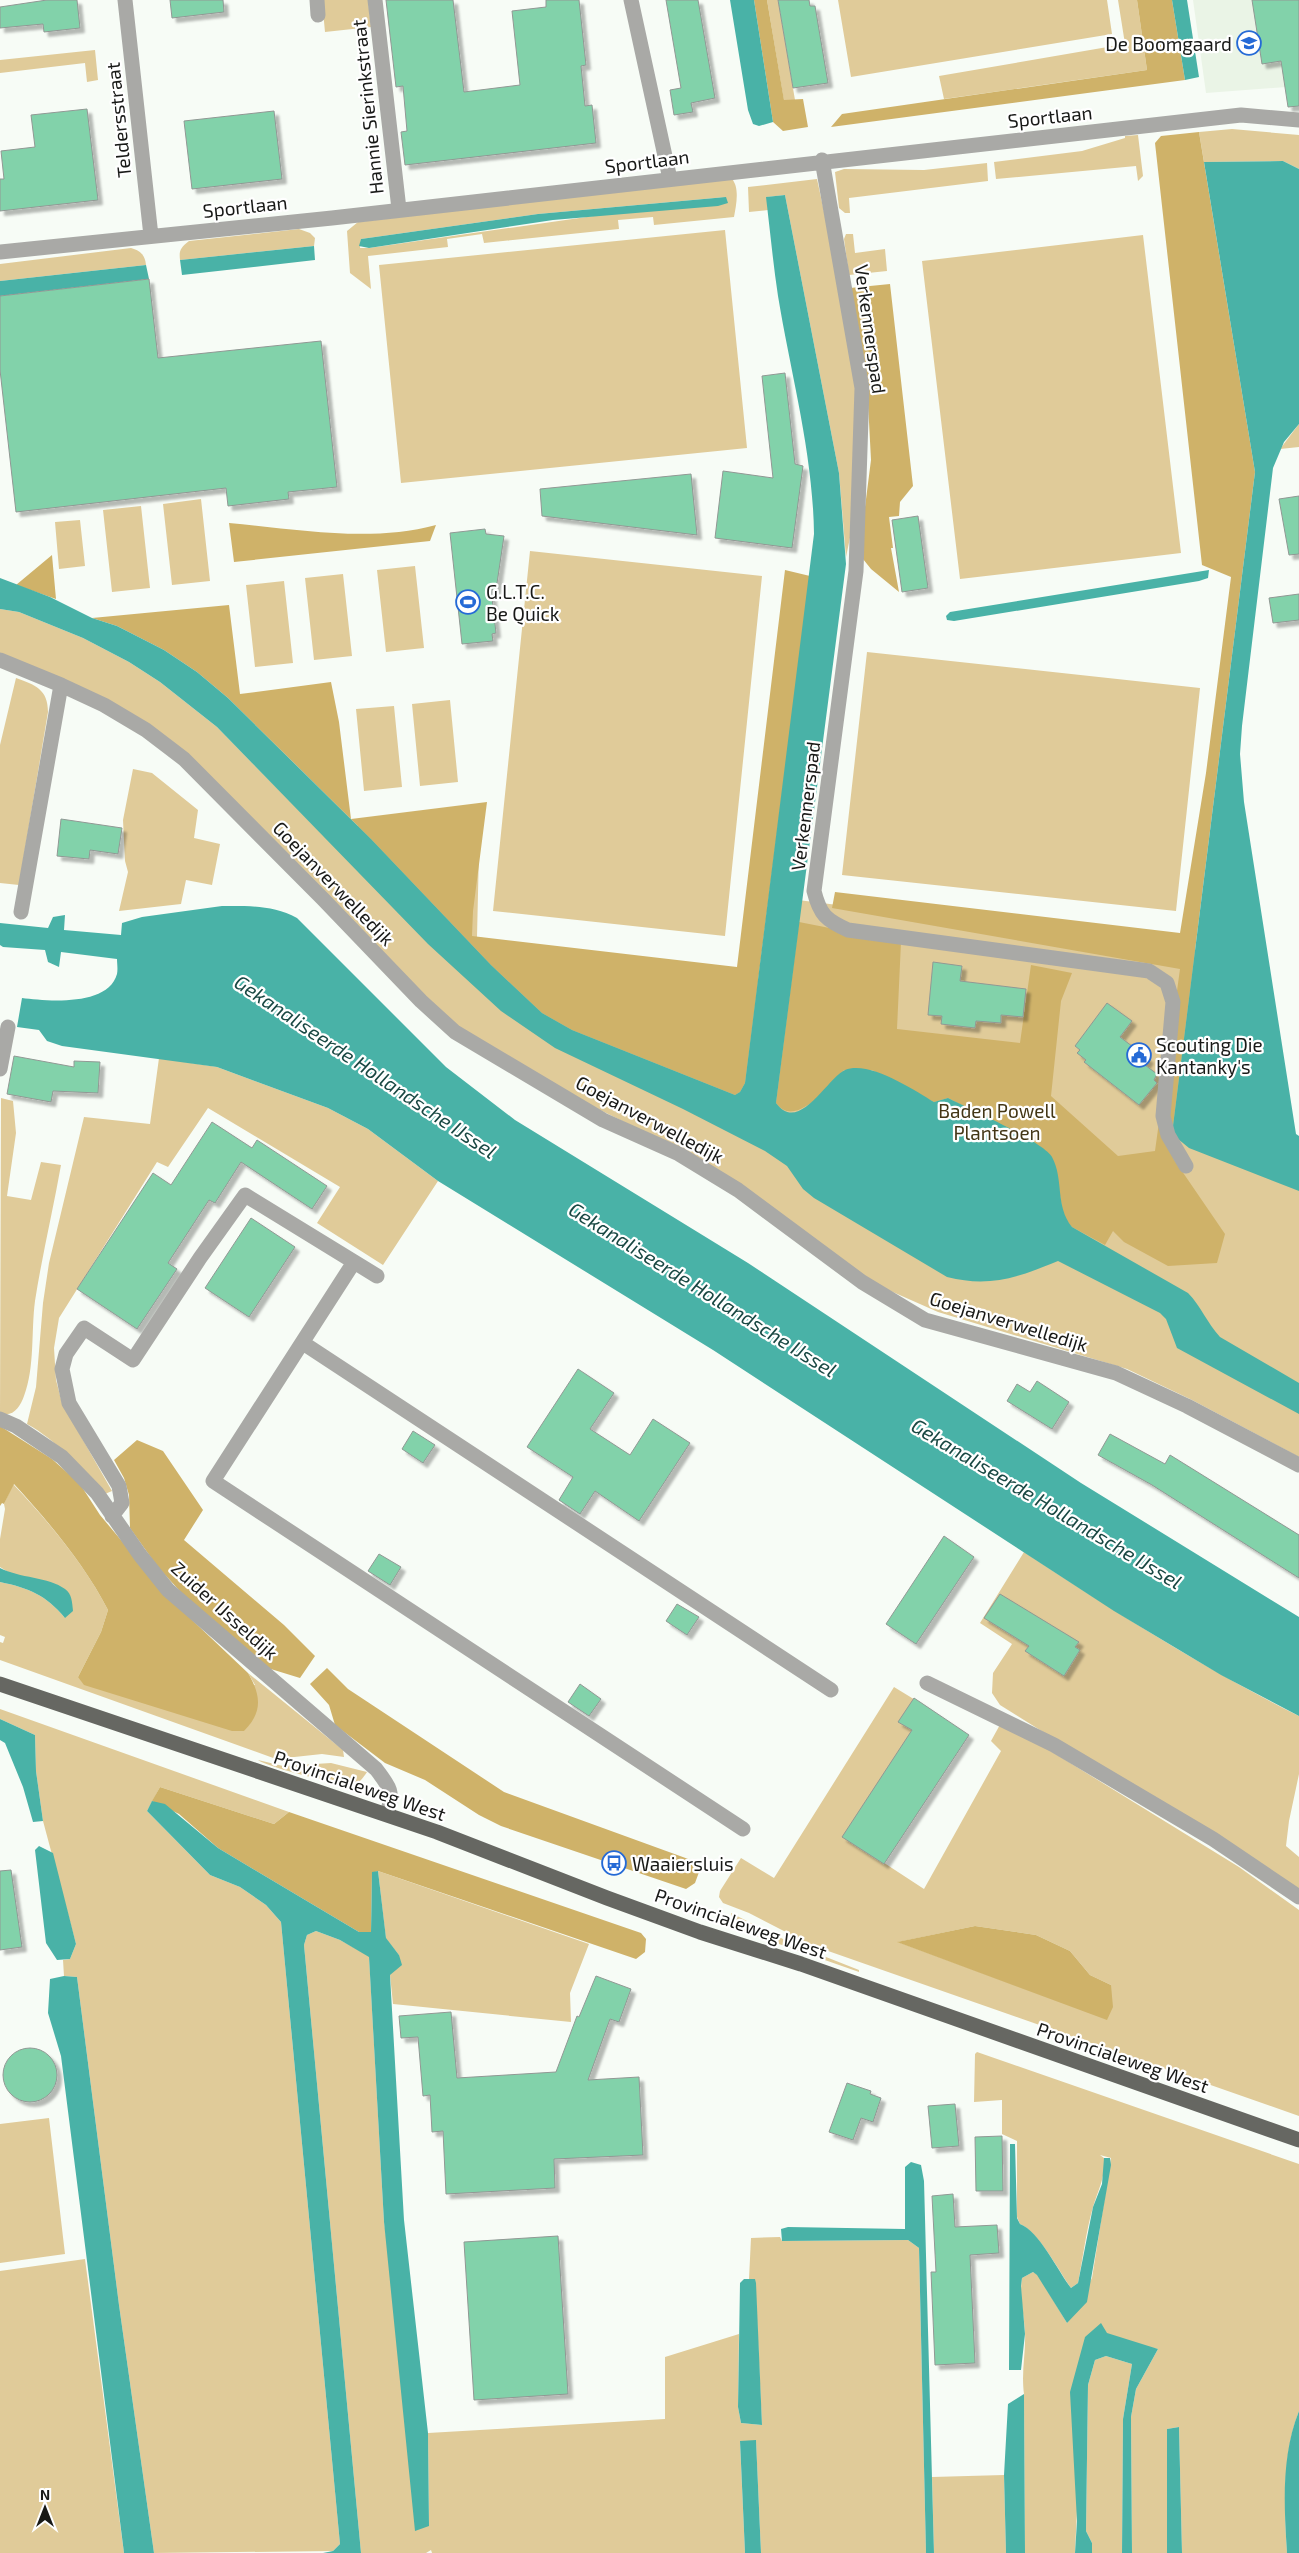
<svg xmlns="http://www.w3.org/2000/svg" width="1299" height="2553" viewBox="0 0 1299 2553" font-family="'Exo 2',sans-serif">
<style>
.built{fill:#eaf4e6}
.green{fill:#e0cb99;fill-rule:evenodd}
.forest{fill:#cfb269}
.water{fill:#49b2a7}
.building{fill:#82d2aa;stroke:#919894;filter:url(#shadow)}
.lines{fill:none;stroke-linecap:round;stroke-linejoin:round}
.minor{stroke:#a9a9a6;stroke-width:15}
.major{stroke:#666762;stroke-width:15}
.labels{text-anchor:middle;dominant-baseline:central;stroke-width:4.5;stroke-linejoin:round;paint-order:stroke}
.poi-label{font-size:19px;fill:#181917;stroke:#fff;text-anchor:start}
.street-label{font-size:19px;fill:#181917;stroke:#fff}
.park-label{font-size:19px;fill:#433616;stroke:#fff}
.water-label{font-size:20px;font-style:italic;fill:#194843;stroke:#fff}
</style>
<defs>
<filter id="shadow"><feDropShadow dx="4.5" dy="4.5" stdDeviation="1" flood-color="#0004"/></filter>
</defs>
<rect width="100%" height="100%" fill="#f7fcf6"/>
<path class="built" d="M1193,0H1299V86L1206,93Z"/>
<path class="green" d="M322,0H368L371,27L325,32Z
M767,0H778L795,100L784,101Z
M838,0H1107L1112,34L851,77Z
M1118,0H1137L1147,70L944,99L939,76L1125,44Z
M95,50L98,80L87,82L85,63L0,73V60Z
M1232,129L1299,135V169L1283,161L1204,162L1199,132Z
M1138,135L1143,176L1138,181L1136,166L996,179L994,162L1082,151L1125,138V136Z
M987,163L988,181L849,198L850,213H845L839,208L835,172L844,169L924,170Z
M732,179C740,188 736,206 734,217L654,225L653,217L618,220L619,229L484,243L482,234L447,239L448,247L368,256L371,289L350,273L347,231L358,222ZM726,197L369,248H360L361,239L538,214Z
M817,179L857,365L852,528L846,557L839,473L785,195L767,197L768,210L749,212L748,187Z
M299,229L310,233L315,238L314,246L180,260C179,251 180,248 189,241Z
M725,230L747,448L401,483L379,265Z
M846,234H853L855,253L885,249L887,271L849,275L844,239Z
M1143,235L1181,553L960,579L922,261Z
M131,248C141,251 145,255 146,265L0,281V264Z
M1299,424V447L1280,449Z
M201,499L210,581L172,585L163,504Z
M141,506L150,588L112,592L103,510Z
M80,520L85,566L59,569L55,522Z
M530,551L762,576L725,936L493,911Z
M415,566L424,648L386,652L377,570Z
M343,574L352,656L314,660L305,578Z
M284,581L293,663L255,667L246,585Z
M0,609L19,612L83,638L129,662L160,682L217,727L320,832L480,806L477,937L771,983L790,899L1211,952L1299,1174V1457L1192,1400L1127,1369L938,1312L886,1289L856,1271L673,1146L525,1073L453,1023L184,759L0,653Z
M867,652L1200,688L1176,911L842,875Z
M16,678C35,685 48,689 48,712L19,885L0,883V745Z
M450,700L458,782L420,786L412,704Z
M394,706L402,787L364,791L356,709Z
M133,769L152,773L198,810L194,838L220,844L212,885L186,880L181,904L119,911L128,872L125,861L123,820Z
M159,1058L217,1067L328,1108L368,1129L438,1181L383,1265L317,1223L340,1187L208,1108L168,1167L157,1162L59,1318L54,1348L56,1380L62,1403L112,1491L105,1494C81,1469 58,1441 27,1424L36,1387L43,1303L49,1263L84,1117L150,1124Z
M1,1098L13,1101L16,1133L7,1196L31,1200L41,1162L61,1165C53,1210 42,1256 35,1301C31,1331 35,1367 24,1396C20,1407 13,1418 0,1413Z
M13,1484C48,1521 85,1565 108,1610L101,1632L78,1677L255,1685L248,1673L343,1750L344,1757L322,1754L276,1759L0,1660V1642L3,1643L5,1637L0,1635V1582C29,1588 46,1595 65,1618L51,1583L11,1574L0,1567V1539L5,1509L4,1504Z
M1024,1552C1114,1611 1203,1668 1299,1716V1774L1289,1821L1286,1846L1299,1857V1892L1000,1705L992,1693L993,1673L1012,1644L980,1623Z
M894,1687L930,1709L846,1838L924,1889L1001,1751L991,1741L1002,1721L1239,1867L1299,1910V2116L811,1945L749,1913L723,1903L719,1897L720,1891L741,1858L774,1878ZM975,1926L1036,1935L1070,1951L1090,1975L1111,1985L1107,2019L898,1942Z
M0,1709L289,1812L274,1824L160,1787L147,1811L210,1875L240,1887L266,1905L281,1922L340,2544L333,2551L154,2553L119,2305L77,1977L64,1976L63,1960L70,1959L76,1944L43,1821L36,1771L35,1735L0,1719Z
M258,1760L283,1766L331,1763L367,1772C363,1778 360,1783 352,1784C341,1786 267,1767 258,1760Z
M378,1871L589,1944L570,1993L571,2022L393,2004L390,1975L399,1955L386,1939Z
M731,1913L793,1944L859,1970V1972L739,1930L733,1925Z
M316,1931L340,1940L369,1956L384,2222L429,2526L428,2433L665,2419V2357L739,2334L738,2407L741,2423L762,2425L755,2279H749L751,2238L780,2237L782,2241L908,2240L919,2248L926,2553H761L756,2441L740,2442L745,2553H432L431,2550L426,2553H361L304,1945L307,1935Z
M977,2052L1299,2164V2411C1282,2455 1284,2507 1287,2553H1182L1179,2427L1167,2429V2553H1132L1131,2417L1136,2389L1158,2349L1085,2337L1075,2553H1025L1024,2394C1021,2371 1026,2354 1025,2332C1024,2314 1019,2295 1022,2278L1033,2272L1038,2275L1067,2323L1092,2278L1111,2158L1100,2155L1104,2158C1106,2176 1098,2190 1093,2207C1086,2231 1083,2258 1078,2283L1071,2288C1059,2271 1038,2231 1020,2224L1017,2217V2141L1002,2134V2100L974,2102L975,2054Z
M49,2118L65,2254L0,2263V2124Z
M85,2259L124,2553H0V2271Z
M1106,2356L1132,2364L1123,2419L1122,2553H1092V2543L1086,2531L1088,2385L1095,2360Z
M1004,2475L1006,2553H934L932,2477Z"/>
<path class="forest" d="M754,0H767L784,100L803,99L808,127L783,131L773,122Z
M1137,0H1172L1185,80L831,127L842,114L1147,70Z
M1199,132L1255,472L1172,1134L1173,1158L1225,1234L1217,1263L1168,1266L1124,1242L1113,1231L1105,1245L1072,1227L1066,1220L1063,1213L1055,1166L1030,1140L948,1098L934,1102L872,1070H844C830,1085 795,1130 776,1103L799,922L901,942L897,1029L1020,1043L1031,965L1072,973L1061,1001L1051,1096L1118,1156L1155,1151L1180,969L832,908L835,892L1180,933L1206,773L1231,577L1202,565L1155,143L1161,136Z
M890,284L913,486L900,502L899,516L889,517L893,548H891L899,592L871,569L859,554L871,460L867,384L850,288Z
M229,523C297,529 369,543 436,525L430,541L234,562Z
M52,555L56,599L16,585Z
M785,570L810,576L745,1083L740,1092L735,1095L572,1030L542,1013L491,965L371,839L228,698L197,672L164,650L117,626L92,618L229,605L240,694L331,682L339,722L351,819L487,802L473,911L472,936L737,967Z
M0,1426L52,1459L80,1484L100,1515L171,1600L248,1673C261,1695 263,1712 244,1731H232L84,1685L78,1677L101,1632L108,1610C85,1565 48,1521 14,1484L4,1504L2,1503L0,1506Z
M137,1440L163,1451L203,1510L184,1540L284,1625L315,1656L300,1678L261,1666L188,1600L157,1566L130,1528L129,1495L124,1478L114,1460Z
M327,1668L348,1689L504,1792L702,1864L695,1883L686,1889L501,1826L479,1815L425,1780L385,1763L335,1725L329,1705L310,1684Z
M160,1787L274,1824L289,1812L641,1933L646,1939L645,1952L636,1959L378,1871L372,1873L371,1933L359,1932L218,1848L179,1814L152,1801Z
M975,1926L1036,1935L1070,1951L1090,1975L1111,1985L1113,2007L1107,2020L897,1942Z"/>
<path class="water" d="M730,0H754L773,122L759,126L753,124L748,110Z
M1172,0H1187L1199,77L1185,80Z
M1283,161L1299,169V424L1284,442L1273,468L1242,726L1240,754L1244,802L1296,1134L1299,1136V1191L1189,1148L1172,1134L1255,472L1204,162Z
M785,195L839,473L846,564L776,1103C799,1135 828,1077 845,1070C869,1060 914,1090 934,1102L948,1098C968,1108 1044,1142 1052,1157C1064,1179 1055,1206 1072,1227L1188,1293C1201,1306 1207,1323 1220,1337L1299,1383V1414L1177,1348L1166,1319L1160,1313L1058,1261C1019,1277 990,1288 947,1277L814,1198L803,1189L787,1166L765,1151L683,1109L555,1048L501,1011L428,944L217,727L160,682L129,662L83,638L19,612L0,609V578L50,597L92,618L117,626L164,650L197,672L228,698L371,839L491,965L542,1013L572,1030L735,1095L740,1092L745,1083L814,534C813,453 791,375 778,296C773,263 770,230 766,197Z
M726,197L728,203L718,206L553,220L369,248L359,246L361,239L538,214Z
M314,246L315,260L182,275L180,260Z
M146,265L149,279L0,296V281Z
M1209,570L1208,578L1199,581L954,621L947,620L946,616L950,612Z
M222,906C249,906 273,905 297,918L446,1067L515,1120L748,1263L1081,1483L1299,1617V1716L1221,1675L1114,1611L713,1350L438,1181L368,1129L328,1108L217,1067L62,1046L47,1041L39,1030L17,1027L22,998C46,1001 108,1007 117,974C118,969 117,963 117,959L61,952L59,967L48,962L45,950L3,947L0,945V923L48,928L53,917L65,915L64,930L121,935L122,923L142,917Z
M0,1568C19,1578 49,1577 65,1589C72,1594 72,1602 73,1611L65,1618C46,1595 29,1588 0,1582Z
M0,1719L35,1735L36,1771L43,1821L33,1822L23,1787L5,1743L0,1740Z
M152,1801L165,1804L218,1848L359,1932H371L372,1872L378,1871L386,1938L399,1955L402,1965L390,1975L404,2220L428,2433L429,2526L415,2531L384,2222L369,1957L340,1940L316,1931L307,1935L304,1945L361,2553H323L333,2551L340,2544L281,1922L266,1905L240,1887L210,1875L147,1811Z
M39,1846L53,1853L76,1944L70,1959L57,1960L46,1943L35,1850Z
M64,1976L77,1977L119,2305L154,2553H124L61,2056L48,2013L50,1979Z
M1010,2144H1015L1017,2218L1020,2224C1039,2231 1058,2271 1071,2288L1078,2283L1093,2207L1102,2184L1104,2158H1110L1111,2165L1087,2302L1067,2323L1037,2275L1033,2272L1022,2278L1021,2286L1025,2334L1021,2370H1009Z
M911,2162L921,2165L924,2181L934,2553H926L919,2248L908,2240L782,2241L781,2229L788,2227L905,2229V2167Z
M744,2279H755L756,2283L762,2425L741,2423L738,2407L740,2283Z
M1101,2323L1107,2333L1158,2349L1136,2389L1131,2417L1132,2553H1122L1123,2419L1132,2364L1106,2356L1095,2360L1088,2385L1086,2531L1092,2543V2553H1075L1077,2521L1070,2392L1085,2337Z
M1024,2394L1025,2553H1006L1004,2475L1008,2404Z
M1299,2411V2553H1287C1284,2506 1281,2456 1299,2411Z
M1179,2427L1182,2553H1167V2429Z
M756,2440L761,2553H745L740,2441Z"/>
<path class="building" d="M47,0H77L80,28L44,32L43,24L0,28V7Z
M170,0H223L224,12L172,18Z
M386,0H453L464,92L520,85L512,11L546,7V0H579L586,65L581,66L585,106L592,105L596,143L405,165L401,132L407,131L403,86L396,87Z
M666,0H698L715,98L691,103L693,112L674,115L670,90L681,88Z
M778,0H809L810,6H815L828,83L793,88Z
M1252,0H1299V106L1288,107L1281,61L1262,64Z
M87,109L98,200L0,211V179H4L1,151L35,147L31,115Z
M274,111L282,179L192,189L184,121Z
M149,279L158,358L321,341L337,487L288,492L289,499L228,506L226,488L16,512L0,370V296Z
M785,373L795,464L803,466L792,548L715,538L723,471L773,478L762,376Z
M691,474L697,535L542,516L540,489Z
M1299,496V554L1289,555L1279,499Z
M918,516L928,588L902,592L892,520Z
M485,529L486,534L504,536L496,590L491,589L496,633L492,634L493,641L462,644L450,533Z
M1299,594V620L1273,623L1269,598Z
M61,819L122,828L118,854L90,850L89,859L57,856Z
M933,962L962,966L960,981L1026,989L1023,1017L1001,1015V1023L976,1021L975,1028L941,1024L942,1016L928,1015Z
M1107,1003L1132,1021L1120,1037L1149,1059L1145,1065L1157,1074L1154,1080L1157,1083L1139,1105L1084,1062L1086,1060L1077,1053L1080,1050L1075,1046Z
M14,1056L74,1067V1061L100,1062L98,1093L53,1091L51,1102L7,1094Z
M212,1122L252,1148L257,1140L327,1186L312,1209L241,1162L215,1203L209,1200L168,1263L177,1269L137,1329L77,1289L153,1173L171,1185Z
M251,1218L295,1247L249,1317L205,1288Z
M578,1369L614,1393L590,1429L630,1455L653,1419L690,1443L639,1521L595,1491L580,1514L559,1500L573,1477L527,1447Z
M1037,1381L1069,1402L1052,1429L1007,1401L1017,1384L1030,1392Z
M413,1431L435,1445L423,1463L402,1449Z
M1110,1434L1165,1464L1170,1455L1299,1535V1578L1152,1485L1098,1455Z
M944,1536L974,1557L916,1644L886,1624Z
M379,1554L401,1567L390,1585L368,1571Z
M1000,1594L1079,1642L1075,1647L1080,1650L1064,1676L1025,1651L1029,1646L984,1618Z
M677,1604L699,1617L687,1635L666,1621Z
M580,1684L601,1699L589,1716L568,1702Z
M914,1698L969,1735L884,1864L842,1837L912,1730L898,1722Z
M11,1870L22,1947L0,1950V1871Z
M596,1976L631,1989L619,2022L610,2019L588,2080L639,2077L643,2155L554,2159L555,2188L446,2194L443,2131L432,2132L430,2095L423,2096L418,2037L401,2038L399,2016L451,2012L457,2078L556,2072L577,2016L579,2017Z
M3 2075a27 27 0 1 1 54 0a27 27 0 1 1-54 0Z
M847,2083L871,2091L870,2094L881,2098L873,2122L861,2118L853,2140L829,2132Z
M955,2104L959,2146L932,2148L928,2106Z
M1002,2136L1003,2191H976L975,2137Z
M953,2194L955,2227L997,2225L999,2253L970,2255L975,2363L935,2365L931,2272H936L932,2196Z
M558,2236L568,2394L474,2400L464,2242Z"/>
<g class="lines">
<path class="minor" d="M125,0L151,236
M317,0L318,15
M375,0L399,209
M631,0L670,179
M822,160L862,388L856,571L814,891C820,915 826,920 848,930L1149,971L1167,983L1173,1002L1163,1116L1168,1135L1186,1166
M0,252L332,218L1241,115L1299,120
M0,660L61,685L104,705L146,730L184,759L323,899L421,1001L455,1032L603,1120L679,1154L738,1190L862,1282L925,1320L1116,1373L1187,1406L1299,1465
M21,912L61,685
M0,1069L8,1027
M354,1262L213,1481L743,1829
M303,1343L831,1690
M0,1419L16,1426L62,1457L97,1493L140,1555L168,1590L376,1769C390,1787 394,1792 387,1814
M112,1516L122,1503L119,1486L69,1403L62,1369L66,1354L84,1328L133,1360L200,1258L245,1195L377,1276
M927,1683L1054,1745L1213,1839L1299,1897"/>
<path class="major" d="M0,1684L437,1832L607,1898L700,1932L801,1964L1299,2140"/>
</g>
<defs>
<g id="school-ring" transform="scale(1.25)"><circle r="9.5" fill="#fff" stroke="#256ad6" stroke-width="1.5"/><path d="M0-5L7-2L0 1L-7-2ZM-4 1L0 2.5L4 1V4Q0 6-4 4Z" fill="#256ad6"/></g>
<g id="stadium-ring" transform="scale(1.25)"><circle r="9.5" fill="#fff" stroke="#256ad6" stroke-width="1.5"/><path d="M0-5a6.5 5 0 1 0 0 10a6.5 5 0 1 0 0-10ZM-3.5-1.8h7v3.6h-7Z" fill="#256ad6"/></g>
<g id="civic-ring" transform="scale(1.25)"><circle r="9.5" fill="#fff" stroke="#256ad6" stroke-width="1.5"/><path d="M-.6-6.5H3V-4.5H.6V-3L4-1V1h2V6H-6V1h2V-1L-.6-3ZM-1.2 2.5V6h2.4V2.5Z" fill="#256ad6"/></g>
<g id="bus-ring" transform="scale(1.25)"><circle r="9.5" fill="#fff" stroke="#256ad6" stroke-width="1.5"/><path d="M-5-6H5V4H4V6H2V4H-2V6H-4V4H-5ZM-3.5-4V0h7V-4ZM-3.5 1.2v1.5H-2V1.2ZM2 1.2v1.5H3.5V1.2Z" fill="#256ad6"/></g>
</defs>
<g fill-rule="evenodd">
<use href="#school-ring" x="1249" y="43"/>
<use href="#stadium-ring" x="468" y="602"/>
<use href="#civic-ring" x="1139" y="1055"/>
<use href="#bus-ring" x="614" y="1863"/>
</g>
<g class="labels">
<g class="poi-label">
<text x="1232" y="43" text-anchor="end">De Boomgaard</text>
<text x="486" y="591">G.L.T.C.<tspan x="486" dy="22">Be Quick</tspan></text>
<text x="1156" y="1044">Scouting Die<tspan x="1156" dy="22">Kantanky's</tspan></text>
<text x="632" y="1863">Waaiersluis</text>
</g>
<g class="street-label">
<text transform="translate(367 107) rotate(-96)">Hannie Sierinkstraat</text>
<text transform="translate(1050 116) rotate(-6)">Sportlaan</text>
<text transform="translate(118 120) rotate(-96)">Teldersstraat</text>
<text transform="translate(647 161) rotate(-7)">Sportlaan</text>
<text transform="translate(245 206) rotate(-6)">Sportlaan</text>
<text transform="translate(871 329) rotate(82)">Verkennerspad</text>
<text transform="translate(805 806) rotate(-83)">Verkennerspad</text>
<text transform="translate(334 883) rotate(46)">Goejanverwelledijk</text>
<text transform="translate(650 1119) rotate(28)">Goejanverwelledijk</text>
<text transform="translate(1009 1321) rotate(17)">Goejanverwelledijk</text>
<text transform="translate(225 1610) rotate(42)">Zuider IJsseldijk</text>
<text transform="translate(360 1785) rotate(19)">Provincialeweg West</text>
<text transform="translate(741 1923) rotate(19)">Provincialeweg West</text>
<text transform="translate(1123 2057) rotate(19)">Provincialeweg West</text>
</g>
<g class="park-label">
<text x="997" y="1110">Baden Powell<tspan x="997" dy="22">Plantsoen</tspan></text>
</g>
<g class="water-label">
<text transform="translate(366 1066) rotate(34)">Gekanaliseerde Hollandsche IJssel</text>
<text transform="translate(703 1289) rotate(32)">Gekanaliseerde Hollandsche IJssel</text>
<text transform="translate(1047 1503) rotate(31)">Gekanaliseerde Hollandsche IJssel</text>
</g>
</g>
<g transform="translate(45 2508)" stroke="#ffffff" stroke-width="4" paint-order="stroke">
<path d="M0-4L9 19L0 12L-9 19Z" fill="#181917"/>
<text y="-8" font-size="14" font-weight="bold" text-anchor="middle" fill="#181917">N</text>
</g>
</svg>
